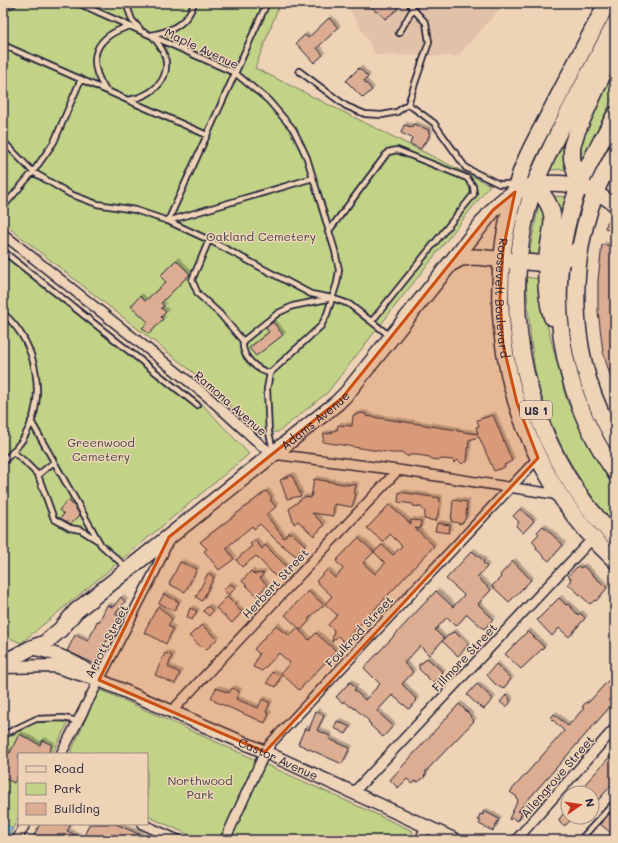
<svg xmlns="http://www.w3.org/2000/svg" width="618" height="843" viewBox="0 0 618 843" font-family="Mali,sans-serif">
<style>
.built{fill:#e1c1a7}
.green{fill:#c2d388;stroke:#727a62}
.water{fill:#8edaee;stroke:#6390a6}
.building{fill:#dcad92;stroke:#22223b;filter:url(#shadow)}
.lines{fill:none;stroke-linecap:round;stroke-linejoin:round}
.service-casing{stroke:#22223b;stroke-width:8}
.minor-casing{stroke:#22223b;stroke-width:12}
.tertiary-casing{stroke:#22223b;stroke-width:15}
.secondary-casing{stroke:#22223b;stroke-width:16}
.primary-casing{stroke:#22223b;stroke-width:18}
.trunk-casing{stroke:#22223b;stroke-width:19}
.service{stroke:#efd3b6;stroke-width:4.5}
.minor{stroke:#efd3b6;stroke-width:9}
.tertiary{stroke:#efd3b6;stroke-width:12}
.secondary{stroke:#efd3b6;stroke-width:13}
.primary{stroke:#efd3b6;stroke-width:15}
.trunk{stroke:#efd3b6;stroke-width:16}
.marked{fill:#ca5113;fill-opacity:0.2;stroke:#ca5113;stroke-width:3;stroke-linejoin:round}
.labels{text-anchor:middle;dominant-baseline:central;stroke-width:3;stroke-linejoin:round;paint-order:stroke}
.shield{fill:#efd3b6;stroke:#605760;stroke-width:1}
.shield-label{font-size:11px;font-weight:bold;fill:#22223b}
.street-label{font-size:12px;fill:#22223b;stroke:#efd3b6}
.park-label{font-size:12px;fill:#42454a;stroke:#efd3b6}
</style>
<defs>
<filter id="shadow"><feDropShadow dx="2.5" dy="-2.5" stdDeviation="0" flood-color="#0004"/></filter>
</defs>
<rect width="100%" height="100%" fill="#efd3b6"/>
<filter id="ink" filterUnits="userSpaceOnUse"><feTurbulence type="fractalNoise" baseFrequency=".025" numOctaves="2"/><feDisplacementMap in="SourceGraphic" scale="8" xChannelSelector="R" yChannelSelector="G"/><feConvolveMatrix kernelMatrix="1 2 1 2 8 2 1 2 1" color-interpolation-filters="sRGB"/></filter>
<g filter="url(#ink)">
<path class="built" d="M346,3H505L458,56L376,55Z"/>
<path class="green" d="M3,3H280L255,68L490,185L327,393L278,432L265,433L258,431L194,373L3,223Z
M615,54V93L584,158L581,156V138L602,97Z
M588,91L569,169L549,170L551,163Z
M551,196L569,197L556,252Z
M540,199L548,209L544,255L529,254Z
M3,247L202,404L249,454L21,643L3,635Z
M526,277L540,279L545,317L567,401L586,439L612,486L615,489V525C582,489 554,439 540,392C530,355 529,315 526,277Z
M99,689L413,831L409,840H201L147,816V754H70Z
M61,721L68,723L52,754H19V816L7,840H3V740L34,723Z
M148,833L165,840H144Z"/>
<path class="water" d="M3,823L12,828L6,840H3Z"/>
<path class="building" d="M369,3H393L398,9L385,19L378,11L376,12Z
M329,18L338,28L317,48L323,55L314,63L296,43L305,35L308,38Z
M359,68L368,77L364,81L372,90L363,98L346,81Z
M413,124L429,130L428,132L430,133L426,143L424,142L421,149L410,144L412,138L401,133L404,125L412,127Z
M608,221L615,224V233L605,228Z
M602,245L615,246V388H614L603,352L598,311V280Z
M176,260L190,274L161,303L164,306L161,308L166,312L161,317L163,319L149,334L142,328L148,322L131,306L140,296L145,301L166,282L160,276Z
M273,322L283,335L256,356L249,348L269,332L266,328Z
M359,413L366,414V416L457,430V431L478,434L476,427L479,426L477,420L493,415L512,461L504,465L505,467L494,471L479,437L469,440L467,462H464L462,464L458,460L454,463L453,460L442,459L439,460L431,459L430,457L417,455H409L408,457L403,453H392L323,442L324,433L329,434V433H332V431H334L335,430H337L338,425L352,426L353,415H358Z
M292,475L301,496L287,499L280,480Z
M314,479L349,485V484L356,485L354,493L356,494L352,507L334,504L333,516L312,513L324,525L314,536L298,521L294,524L289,509L304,497L311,498Z
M266,491L272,498L270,500L276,507L266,515L284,538L288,533H292L305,545L296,556L277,541L260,524L254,529L252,526L226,548L234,559L219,570L204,551L207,549L200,542Z
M399,492L440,498L439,510L436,521L424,519L425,512L421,507L413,506V504L398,502Z
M68,500L75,507L80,515L71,524L60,518L64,514L59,510Z
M453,500L467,502L466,517L464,521L461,524L451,521Z
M389,505L411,524V520L421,521L420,529L415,528L434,546L344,642L338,636L332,642L334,630L328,625L337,615L325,604L332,596L316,581L327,570L335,578L343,569L336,561L358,538L374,552L363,563L375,574L385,563L374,552L382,545L393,555L402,546L390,534L383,542L367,528Z
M520,509L534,521L523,533L516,526L519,522L513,516Z
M437,523L450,525L449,533L435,531Z
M543,526L563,545L549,561L543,556L536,548L537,547L532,541L539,534L537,532Z
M255,540L262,549L265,545L286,566L276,577L256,556L242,567L236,560L252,546L250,544Z
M472,551L484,561L483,563L487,567L477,577L491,590L478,604L493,619L484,629L467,614L456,626L447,617L435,630L444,639L429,655L420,646L404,663L413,672L402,684L417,700L409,709L392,695L377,711L393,726L383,737L370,725L371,724L368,722L369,721L358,711L351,706V707L344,701L343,703L336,697L350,682L356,688L354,690L365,700L380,684L364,668L436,591L453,607L464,595L446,579Z
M513,561L531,580L509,602L492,586L501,577L500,575Z
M180,562L197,569L185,592L169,584Z
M578,566L581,568L583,566L607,588L596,601L595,600L590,604L568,584L571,579L568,576Z
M251,571L254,574L264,573L260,578L267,585L257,596L242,581Z
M208,573L214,577L202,601L196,597Z
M229,584L236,587L229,595L223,590Z
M308,591L324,605L309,618V621L301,630L285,615Z
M164,594L179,602L174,611L159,603Z
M121,597L125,602L115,614L119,616L104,646L103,645L95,664L67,651L75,635L88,641L95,626L97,621L99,622L107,605L113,607Z
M227,597L234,604L236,603V607L242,612L232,623L216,608Z
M559,598L566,605L568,604L578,615L580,613L585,618L569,637L559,628L552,636L537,620Z
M158,606L172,619L168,626L173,629L166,644L144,632Z
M208,606L213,611L209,616L203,611Z
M190,608L197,611L192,620L187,617Z
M202,625L217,639L206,650L202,646L201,647L189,636Z
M276,625L284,633L285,632L289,636L297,628L309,640L316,633L336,651L299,690L281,673L290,663L279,653L262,671L253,667L259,654L254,649Z
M528,631L544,647L521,669L505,654Z
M455,632L468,645L458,656L442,641L451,633Z
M165,653L172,656L168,667L180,673L175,684L155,675Z
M427,658L443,672L433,683L419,669V664H421Z
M496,664L511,679L503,689L495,684L487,675Z
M272,672L281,676L276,687L267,683Z
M615,673V701L518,811L522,813L518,821L512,818L510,820L509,819L518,800L516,798L517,797L510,792L564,731L551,718L554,714L568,726L584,708L582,707L586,702L588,703Z
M477,684L493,699L484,709L480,706V707L467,695Z
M216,688L229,693L232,688L239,691L236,699L258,708L262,699L270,703L266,712L269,714L265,723L214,701L215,700L211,698Z
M506,695L510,699V703L506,707L500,702Z
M459,704L470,715L471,718L474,721L425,772L427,773L424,776L425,777L418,782L415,781L413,784L407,779L398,788L390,780Z
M316,711L324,716L317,730L330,736L329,739L350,748L342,764L298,744L305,728L309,730Z
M337,721L350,727L346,734L334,728Z
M19,734L40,745L42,740L52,745L48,754H19V772L14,783L3,777V749L10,753Z
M615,751V781L592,807V793H577Z
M568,808V817H573L566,825H562L559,821L560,818Z
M615,808V840H605L611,833L600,824Z
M484,811L499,819L493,831L479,824L481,821L478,820L480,814L483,815Z
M40,824H71L67,831L83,839L89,824H116L141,835L139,840H121L116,837L115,840H43L34,835Z"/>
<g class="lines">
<g class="service-casing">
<path id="service" d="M78,3L235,73L268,100L281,115L293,129L301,145L307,158L335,251L339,270L337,283L327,314L321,326L270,373L267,389L269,433L273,450
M126,3L132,20L140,29
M257,3L265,7
M3,9L14,3
M399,33L413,9L409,3
M151,35C171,32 188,23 194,3
M3,45L207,135
M299,71L346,106L365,114L382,115L397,112L408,104L434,123L466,168L499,184H514
M105,89C85,58 96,36 130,26
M128,100C164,94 179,65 153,37
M408,104L429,42L426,23L413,9
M3,141L33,172L70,194L97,204L135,210L168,221L209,240L311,294L332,298L349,304L390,336
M3,207L33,172L54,142L81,79
M168,221L267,3
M168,221L313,178
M328,232L388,152L397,150L467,178L473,186L474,194L372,321
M209,240L192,280L198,294L220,314L243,341C241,356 256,370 270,373
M3,251L197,405
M3,313C38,344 48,399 23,439C17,448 10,455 3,462
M243,341L278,313L293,306L327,299
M31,421L101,545L126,567
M13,452L23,460L38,475L54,519L70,528L81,530L97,540
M38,475L54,462
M3,735L36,719L63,718L78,721
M580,840L615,802"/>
</g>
<g class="minor-casing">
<path id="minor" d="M3,234L207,396L263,447L273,454L398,470L560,495
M171,712L398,470
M61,754L155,571L168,541
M353,793L593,538
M142,824L178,840
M17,840L25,824
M225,840L265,752L271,743L538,458
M420,840L426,827
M516,840L615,728"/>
</g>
<g class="tertiary-casing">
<g id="tertiary">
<path d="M31,648C53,652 77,661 94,676"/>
<path id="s1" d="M3,667L54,666L99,680L265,752L456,840"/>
</g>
</g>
<g class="secondary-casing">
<path id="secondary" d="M596,192L615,205"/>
</g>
<g class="primary-casing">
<g id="primary">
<path d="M450,264L461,258L476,257L547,264C561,262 570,257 580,247"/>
<path id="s2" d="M3,663L31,648L45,643L61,629L76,611L337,403L347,393L493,210C520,180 559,177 596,192"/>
</g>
</g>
<g class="trunk-casing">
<g id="trunk">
<path id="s3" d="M607,3C589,38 571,72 553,107C543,127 531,146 523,167C517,182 513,199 509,215C481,338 521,474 615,560"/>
<path d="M615,24C600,53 585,82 570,110C558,134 545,158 535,184C494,303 524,448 615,537"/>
<path d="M615,115C602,141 586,167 576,194C543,288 558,390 615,472"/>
<path d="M615,153C609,165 601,178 596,191C565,272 570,365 615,440"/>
<path d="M535,185C542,194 550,203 552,214C554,225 550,235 549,245C545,269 545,294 552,317"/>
<path d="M579,186L572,159V146L577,131L601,78L609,50"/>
</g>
</g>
<use href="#service" class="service"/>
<use href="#minor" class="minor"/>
<use href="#tertiary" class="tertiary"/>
<use href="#secondary" class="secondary"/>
<use href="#primary" class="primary"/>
<use href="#trunk" class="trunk"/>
</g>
</g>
<path class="marked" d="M515,192L503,250L500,298L503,344L517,403L538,458L265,752L99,680L169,537L342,398L493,210Z"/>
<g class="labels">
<rect class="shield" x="520" y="401" width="32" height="18" rx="3"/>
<g class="shield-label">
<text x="536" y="410">US 1</text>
</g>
<g class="street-label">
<text transform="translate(202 48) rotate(25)">Maple Avenue</text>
<text stroke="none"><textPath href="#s3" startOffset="318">Roosevelt Boulevard</textPath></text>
<text transform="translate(231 403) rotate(41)">Ramona Avenue</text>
<text stroke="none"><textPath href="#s2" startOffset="397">Adams Avenue</textPath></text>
<text transform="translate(275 583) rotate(-47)">Herbert Street</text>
<text transform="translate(359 631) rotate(-47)">Foulkrod Street</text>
<text transform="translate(106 641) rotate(-63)">Arrott Street</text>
<text transform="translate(464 657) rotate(-47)">Fillmore Street</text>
<text stroke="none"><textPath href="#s1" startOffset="294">Castor Avenue</textPath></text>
<text transform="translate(557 776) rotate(-49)">Allengrove Street</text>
</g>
<g class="park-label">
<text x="261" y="236">Oakland Cemetery</text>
<text x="101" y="442">Greenwood<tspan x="101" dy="14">Cemetery</tspan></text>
<text x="200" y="780">Northwood<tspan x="200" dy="14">Park</tspan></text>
</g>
</g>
<rect width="618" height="843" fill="none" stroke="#efd3b6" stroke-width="16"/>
<rect x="8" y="8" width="602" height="827" fill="none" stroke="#22223b" stroke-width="1.5" filter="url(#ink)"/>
<rect x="18" y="753" width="130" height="72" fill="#efd3b6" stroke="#9d8c85"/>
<rect x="26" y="766" width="20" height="6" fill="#efd3b6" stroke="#9d8c85"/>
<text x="54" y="773" font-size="12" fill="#22223b">Road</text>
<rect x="26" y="783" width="20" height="12" fill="#c2d388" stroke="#9d8c85"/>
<text x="54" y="793" font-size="12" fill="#22223b">Park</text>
<rect x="26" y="803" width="20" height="12" fill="#dcad92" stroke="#9d8c85"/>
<text x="54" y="813" font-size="12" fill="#22223b">Building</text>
<g transform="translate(580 805) rotate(77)"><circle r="19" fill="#efd3b6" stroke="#9d8c85"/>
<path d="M0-3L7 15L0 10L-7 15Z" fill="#c8321e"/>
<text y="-6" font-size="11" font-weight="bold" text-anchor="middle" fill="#22223b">N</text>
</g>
</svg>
